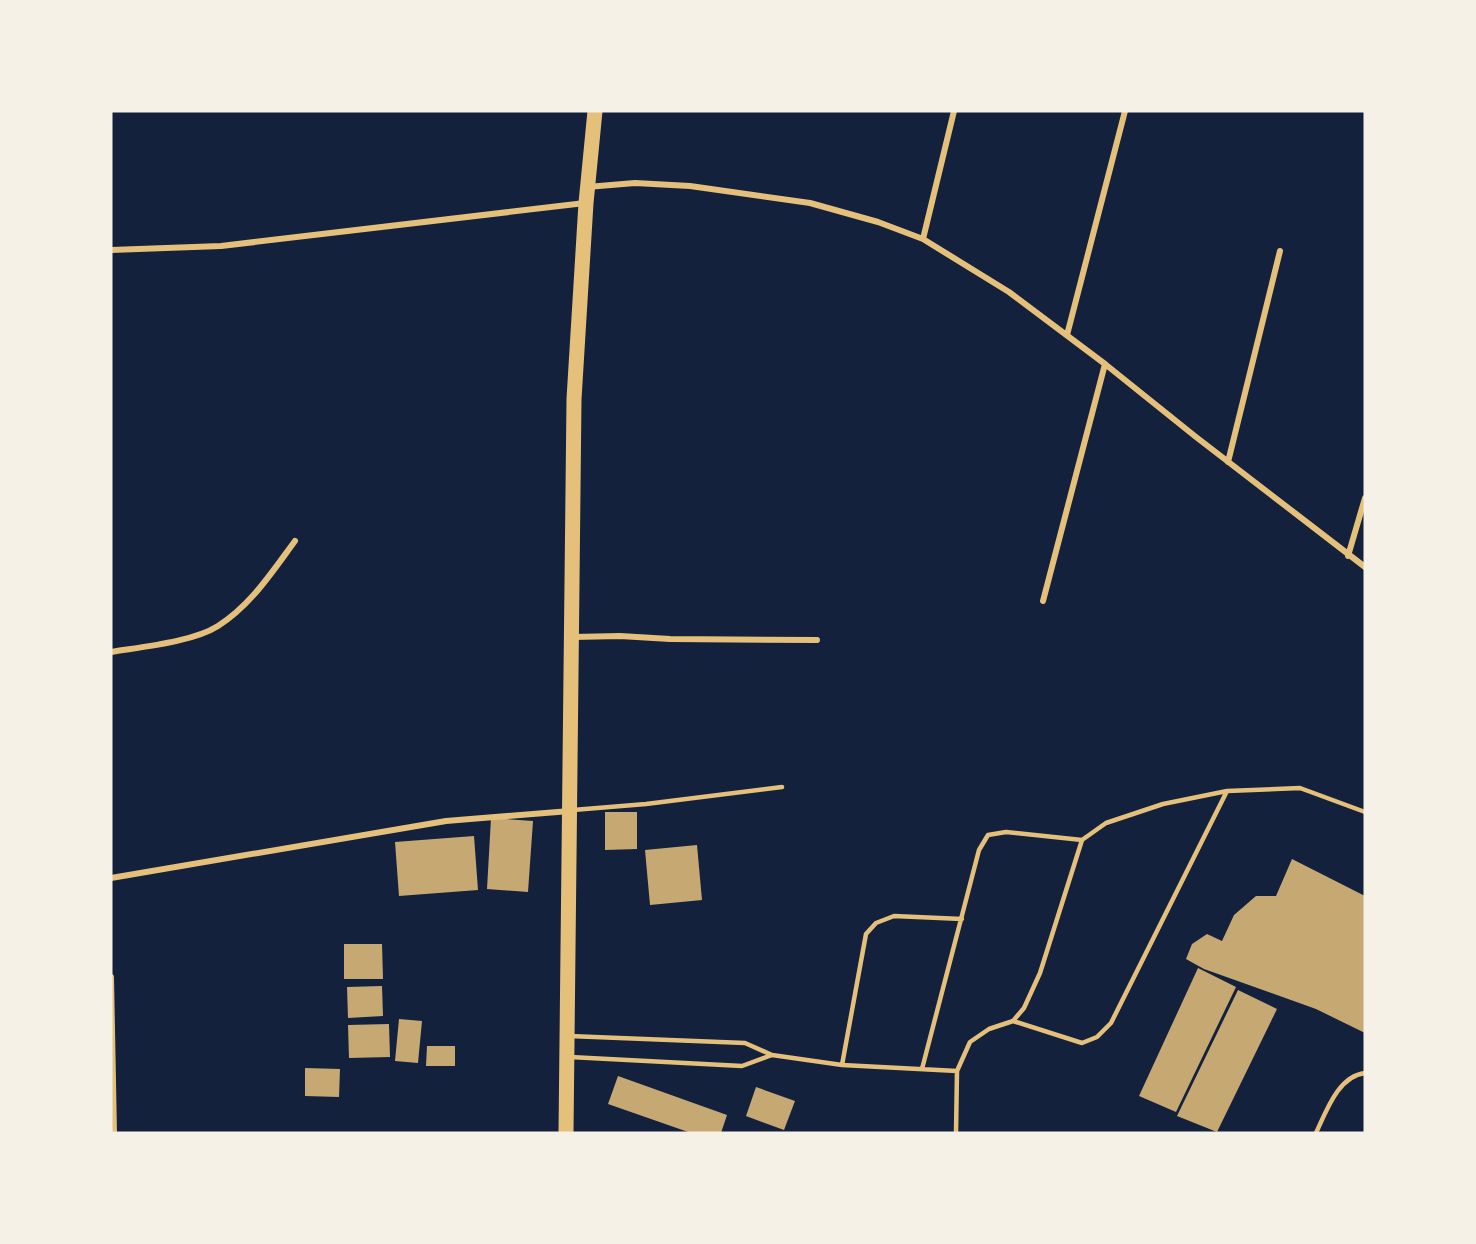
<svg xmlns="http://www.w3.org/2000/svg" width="1476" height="1244" viewBox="0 0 1476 1244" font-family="'Archivo Narrow',sans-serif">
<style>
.building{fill:#c6a872}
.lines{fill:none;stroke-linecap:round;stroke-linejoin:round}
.service{stroke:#e5c07b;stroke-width:4.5}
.minor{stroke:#e5c07b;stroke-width:6}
.primary{stroke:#e5c07b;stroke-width:15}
</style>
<rect width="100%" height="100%" fill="#14213d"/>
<path class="building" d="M605,812H637V849L605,850Z
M491,818L533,821L528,892L487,889Z
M474,836L478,890L399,896L395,842Z
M697,845L702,900L650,905L645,850Z
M1292,859L1365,896V1033L1316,1009L1204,969L1186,959L1192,944L1207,934L1222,941L1234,915L1256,896H1276Z
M344,944H382L383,979H344Z
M1198,968L1236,987L1176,1112L1139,1096Z
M382,986L383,1016L348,1018L347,987Z
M1238,990L1277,1009L1217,1132L1177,1116Z
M399,1019L422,1021L418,1063L395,1061Z
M389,1024L390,1057L349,1058L348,1025Z
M427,1046H455V1066H426Z
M305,1068L340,1069L339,1097L305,1096Z
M618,1076L727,1115L721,1133H691L608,1104Z
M756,1087L795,1101L784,1130L746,1116Z"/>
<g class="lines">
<path class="service" d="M573,810L646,804L782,787
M1013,1021L1082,1043L1097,1037L1111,1023L1227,791
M569,1036L745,1043L772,1055L842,1065L957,1071L970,1042L989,1029L1013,1021L1024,1008L1040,973L1082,840L1106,823L1163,804L1227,791L1300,788L1365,812
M570,1057L742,1066L772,1055
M842,1065L866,934L876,923L894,916L962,919
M922,1069L979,850L988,835L1006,832L1082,840
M956,1133L957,1071
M1316,1133C1326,1112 1338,1076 1365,1073"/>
<path class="minor" d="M587,187L635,183L690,186L810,203L878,222L923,239L1009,292L1105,364L1196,437L1365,567
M923,239L954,111
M111,250L221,246L585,203
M1067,335L1125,111
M1228,462L1280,251
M1348,556L1365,498
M1043,601L1105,364
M573,637L620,636L670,639L817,640
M111,652C141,647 193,642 218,626C251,605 272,572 295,541
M111,878L446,821L570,811
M111,977L114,1133"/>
<path class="primary" d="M566,1133L574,399L586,203L595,111"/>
</g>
<rect width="1476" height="1244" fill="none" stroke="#f6f1e7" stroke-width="225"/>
</svg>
